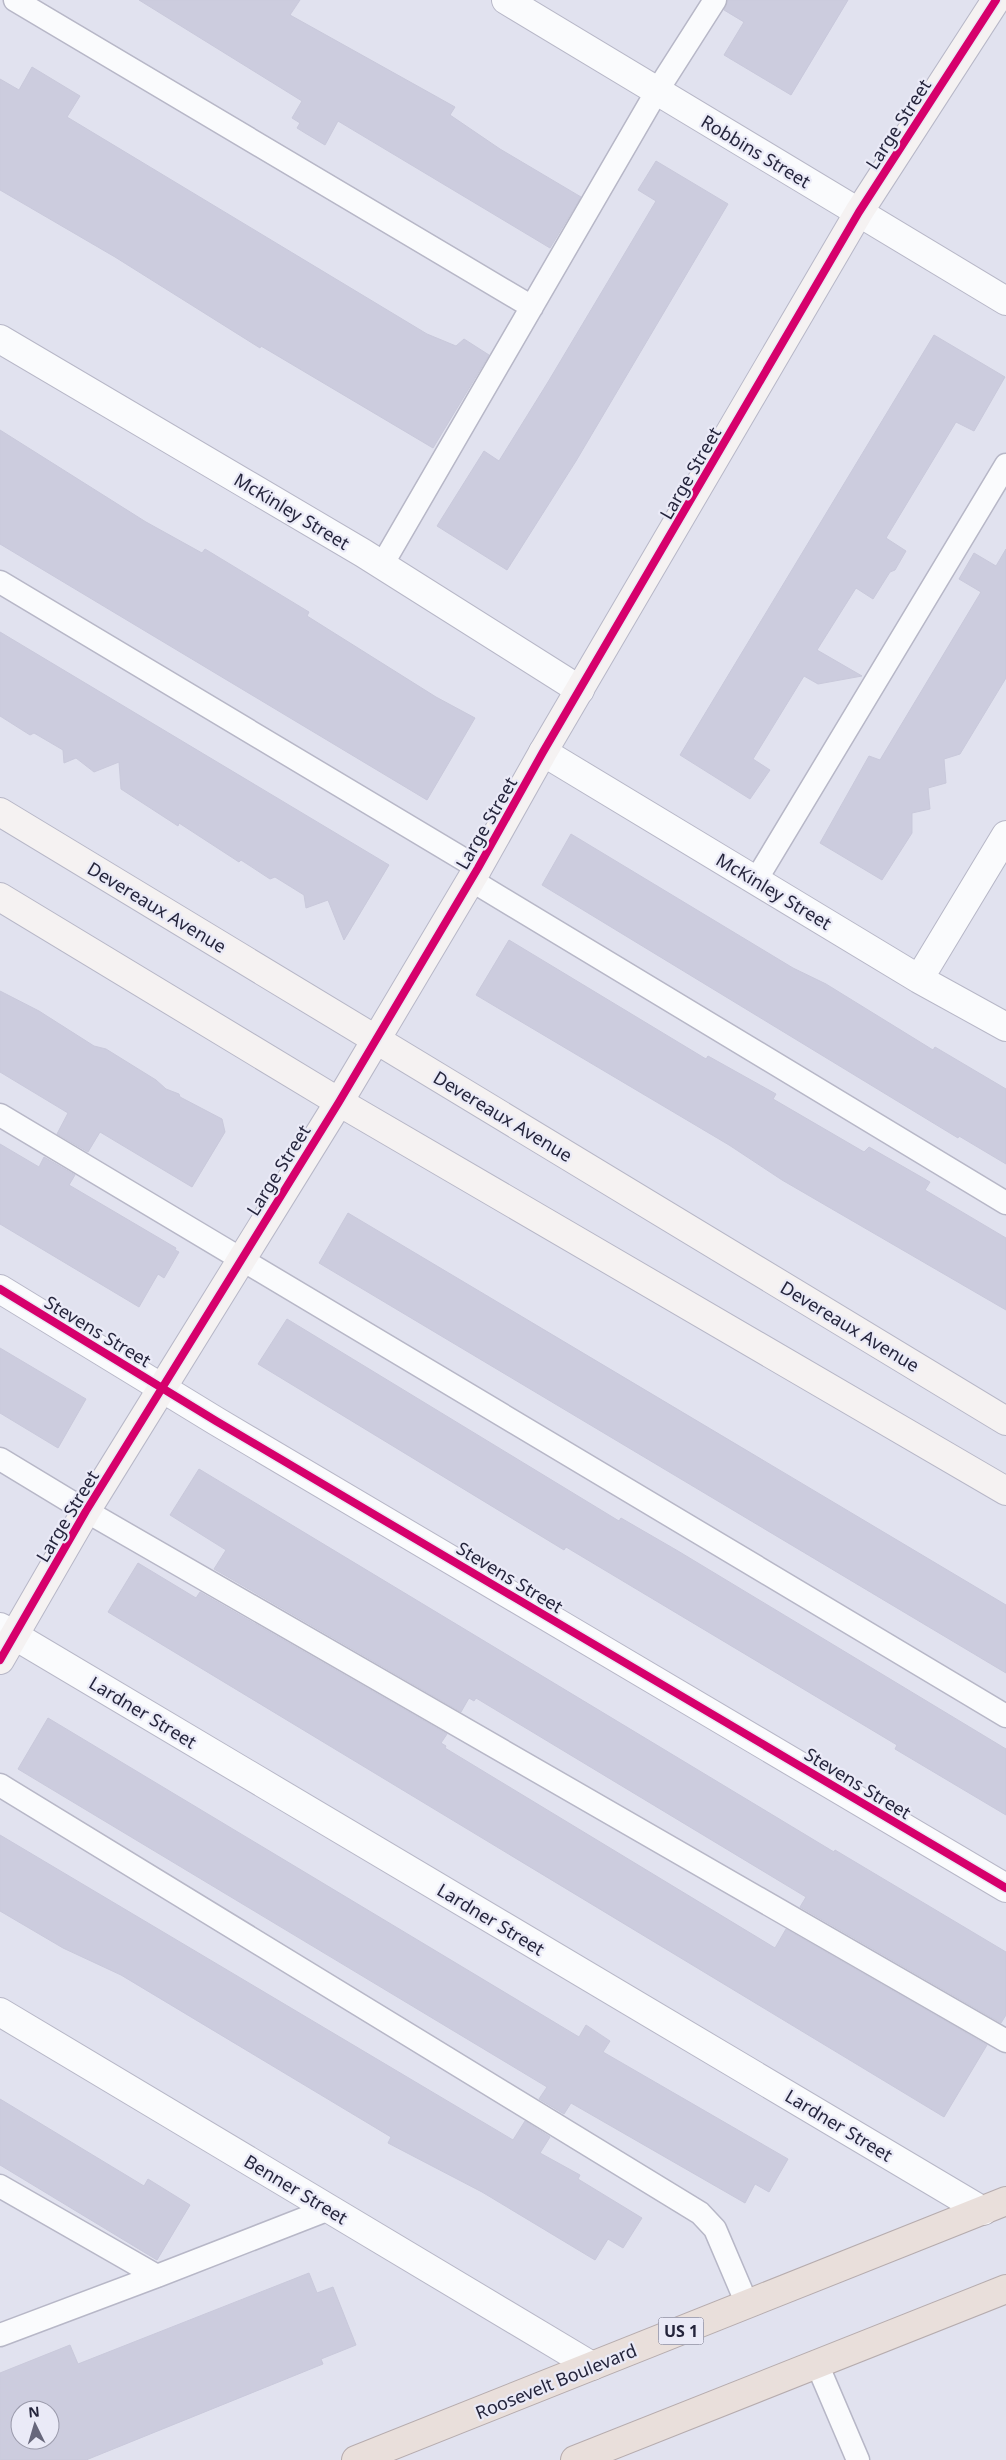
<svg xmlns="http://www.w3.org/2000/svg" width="1006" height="2460" viewBox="0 0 1006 2460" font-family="'Noto Sans',sans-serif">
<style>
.building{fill:#ccccde;stroke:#c9c9db;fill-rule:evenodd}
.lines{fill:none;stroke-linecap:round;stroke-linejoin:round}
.lane-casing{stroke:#b7b7c7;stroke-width:25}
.street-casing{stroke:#b7b7c7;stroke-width:30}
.secondary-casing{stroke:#b7b7c7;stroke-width:30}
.highway-casing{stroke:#b6acae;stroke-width:30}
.lane{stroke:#fafbfd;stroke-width:22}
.street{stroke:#fafbfd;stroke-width:28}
.secondary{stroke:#f5f2f2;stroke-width:28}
.highway{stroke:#e9dfdb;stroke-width:28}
.cycleway-casing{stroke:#eaeaf7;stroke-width:11}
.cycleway{stroke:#d6006c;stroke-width:8}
.labels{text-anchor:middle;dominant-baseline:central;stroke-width:4.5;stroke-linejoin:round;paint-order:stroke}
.shield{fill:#eaeaf7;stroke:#606074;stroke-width:1}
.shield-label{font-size:16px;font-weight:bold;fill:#25253c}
.street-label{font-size:18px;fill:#25253c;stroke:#eaeaf7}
</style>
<rect width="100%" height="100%" fill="#e1e2ef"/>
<path class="building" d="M139,0H300L290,15L455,107L450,115L500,149L581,197L550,248L338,121L325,145L305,133L297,128L300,123L292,118L302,101Z
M728,0H848L791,95L724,55L744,22L724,10Z
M32,67L80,96L67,117L427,334L456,346L464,339L489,355L433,448L261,346L260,348L115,257L0,190V79L19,90Z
M656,161L728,204L576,461L507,570L437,526L484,451L499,461L548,382L656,201L638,190Z
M934,335L1005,377L974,431L956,422L886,538L906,551L895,570L890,572L873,599L856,588L817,650L862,676L818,684L804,676L753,759L770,770L750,799L680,755Z
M0,430L146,522L202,553L205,549L309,612L307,616L436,697L475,718L427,800L0,544Z
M1006,549V678L960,754L944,759L946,783L928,788L930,809L912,813V833L882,880L820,843L869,756L880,760L981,592L959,579L974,553L996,566Z
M0,632L389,865L344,940L328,900L306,908L304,895L275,877L270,879L241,860L239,862L179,823L178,826L121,789L119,762L94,772L76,758L64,763L63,750L34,733L30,735L0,716Z
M571,834L793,968L826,984L933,1050L935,1047L1006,1089V1164L959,1136L958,1138L542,885Z
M509,940L706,1059L708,1056L776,1094L773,1099L864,1152L869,1147L930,1182L925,1190L1006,1238V1310L782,1180L729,1145L476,995Z
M0,991L39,1011L94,1046L106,1049L156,1080L166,1089L179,1094L180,1097L222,1119L225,1132L192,1187L100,1132L88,1152L57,1134L68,1113L0,1072Z
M0,1144L39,1167L44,1157L75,1175L69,1185L176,1248L175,1250L179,1252L164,1278L158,1274L139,1307L0,1224Z
M348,1213L1006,1605V1673L319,1263Z
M287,1319L619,1521L621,1518L678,1551L1006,1749V1815L895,1749L897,1745L566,1547L564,1550L258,1364Z
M0,1348L86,1399L58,1448L0,1413Z
M199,1469L834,1852L835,1850L1006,1952V2015L1001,2023L800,1907L806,1897L476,1698L474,1701L469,1698L461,1712L214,1569L226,1550L170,1515Z
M138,1563L196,1598L200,1592L447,1734L441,1743L446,1746L445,1748L775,1948L786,1929L987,2045L944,2117L108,1612Z
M48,1718L579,2037L586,2025L610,2041L603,2052L788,2159L769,2192L755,2184L745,2203L571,2103L564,2114L539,2099L547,2087L18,1769Z
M0,1835L513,2140L525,2121L550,2137L540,2153L580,2175L578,2179L642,2218L623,2248L608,2239L595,2260L482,2192L388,2143L391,2137L121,1975L63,1948L0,1911Z
M0,2099L144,2186L148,2179L190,2205L157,2260L0,2165Z
M309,2273L317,2293L333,2287L356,2345L321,2359L323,2364L86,2460H0V2373L70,2345L78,2364ZM20,2410H50V2440H20Z"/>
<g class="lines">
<g class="lane-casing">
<path id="lane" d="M15,0L532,307
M382,565L657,91L715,0
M0,582L478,868
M471,880L1006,1203
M756,880L1006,465
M0,1115L1006,1716
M0,1459L86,1511L1006,2041
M0,1785L700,2213L715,2229L747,2304
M0,2186L157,2276L329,2209
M0,2335L157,2276
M817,2364L858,2460"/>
</g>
<g class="street-casing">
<path id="street" d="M506,0L1006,301
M0,339L363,553L580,690
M543,752L919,979L1006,1027
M919,979L1006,835
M0,1289L216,1421L1006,1888
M0,1627L983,2211
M0,2012L592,2366"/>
</g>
<g class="secondary-casing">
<path id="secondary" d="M0,812L1006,1421
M0,897L339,1102L1006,1491
M0,1660L86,1511L339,1102L478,868L543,752L859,212L996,0"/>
</g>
<g class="highway-casing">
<path id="highway" d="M356,2460L1006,2201
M575,2460L1006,2289"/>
</g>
<use href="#lane" class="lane"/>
<use href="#street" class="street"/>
<use href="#secondary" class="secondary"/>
<use href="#highway" class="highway"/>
<g class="cycleway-casing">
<path id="cycleway" d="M0,1289L216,1421L1006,1888
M0,1660L86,1511L339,1102L478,868L543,752L859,212L996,0"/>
</g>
<use href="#cycleway" class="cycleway"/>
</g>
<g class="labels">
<rect class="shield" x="658.5" y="2317.5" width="45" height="27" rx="4"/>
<g class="shield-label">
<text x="681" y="2331">US 1</text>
</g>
<g class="street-label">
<text transform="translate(898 124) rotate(-57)">Large Street</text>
<text transform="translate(756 151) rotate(31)">Robbins Street</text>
<text transform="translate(690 473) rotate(-60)">Large Street</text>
<text transform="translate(292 511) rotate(31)">McKinley Street</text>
<text transform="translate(486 823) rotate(-60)">Large Street</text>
<text transform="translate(774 891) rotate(31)">McKinley Street</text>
<text transform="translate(157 907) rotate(31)">Devereaux Avenue</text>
<text transform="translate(503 1116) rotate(31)">Devereaux Avenue</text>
<text transform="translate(278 1170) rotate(-58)">Large Street</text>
<text transform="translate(850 1326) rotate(31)">Devereaux Avenue</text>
<text transform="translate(98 1331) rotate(31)">Stevens Street</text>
<text transform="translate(67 1516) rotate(-59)">Large Street</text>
<text transform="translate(510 1577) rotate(31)">Stevens Street</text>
<text transform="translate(143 1712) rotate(31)">Lardner Street</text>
<text transform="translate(858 1783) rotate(31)">Stevens Street</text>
<text transform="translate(491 1919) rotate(31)">Lardner Street</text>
<text transform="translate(839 2125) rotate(31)">Lardner Street</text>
<text transform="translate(296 2189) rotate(31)">Benner Street</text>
<text transform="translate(556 2381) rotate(-22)">Roosevelt Boulevard</text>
</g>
</g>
<g transform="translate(35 2425) rotate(355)"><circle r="24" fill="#eaeaf7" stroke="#9b9bac"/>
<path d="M0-4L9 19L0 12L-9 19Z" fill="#67677b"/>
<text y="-8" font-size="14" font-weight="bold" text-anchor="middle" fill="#25253c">N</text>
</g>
</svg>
